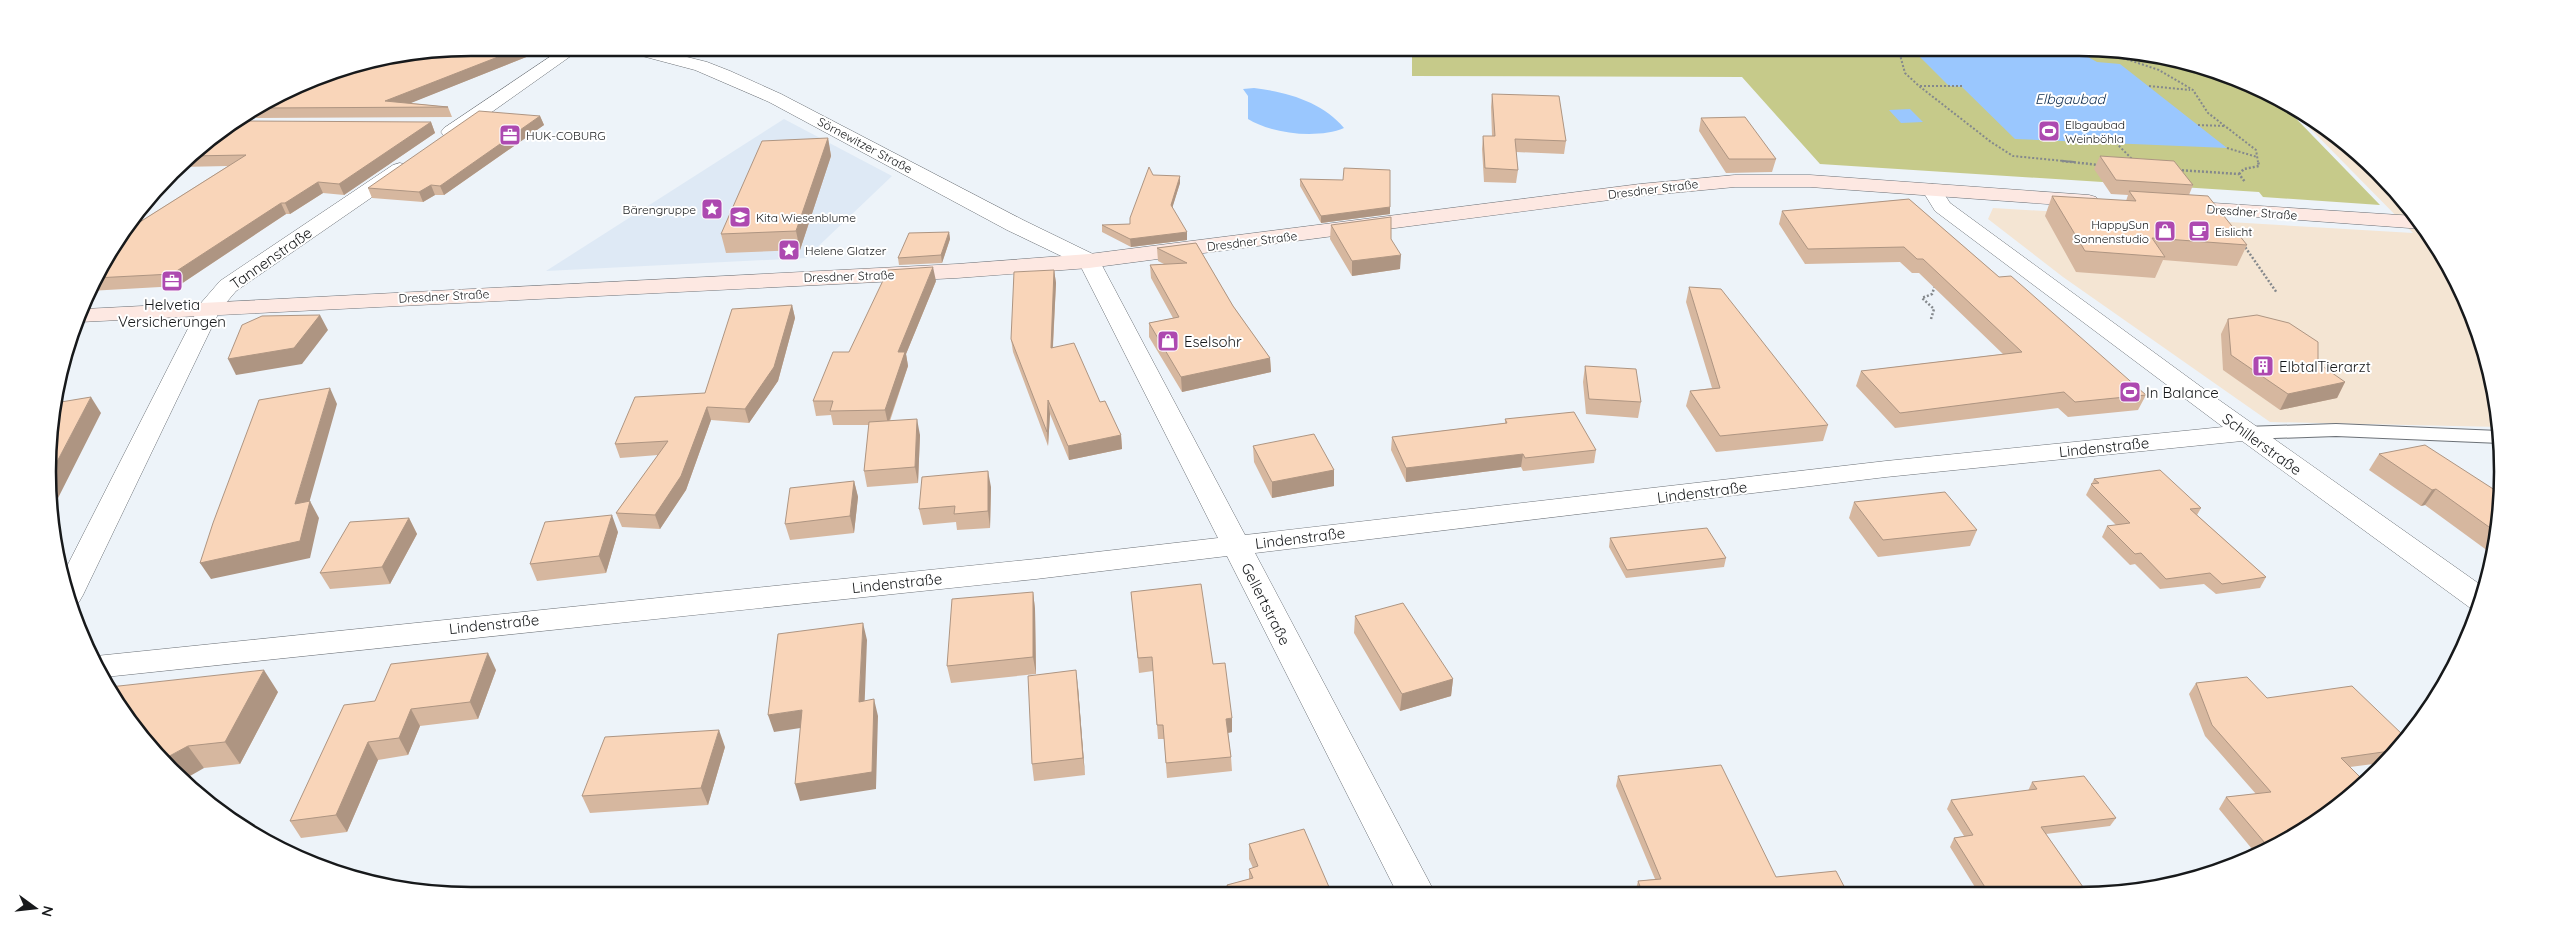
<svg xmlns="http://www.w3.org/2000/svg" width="2550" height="943" viewBox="0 0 2550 943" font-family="Quicksand,sans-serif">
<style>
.commercial{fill:#f4e5d3}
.built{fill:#dee9f5}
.green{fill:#c6ca8a}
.water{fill:#9ac7fe}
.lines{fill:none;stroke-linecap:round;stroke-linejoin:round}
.service-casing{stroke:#6c7177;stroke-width:2}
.minor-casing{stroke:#6c7177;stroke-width:1}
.secondary-casing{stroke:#6c7177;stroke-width:1}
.path-far1{stroke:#84888c;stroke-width:2;stroke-dasharray:2 2;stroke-linecap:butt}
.path{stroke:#84888c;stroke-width:2.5;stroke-dasharray:2 2;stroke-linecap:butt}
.service{fill:#fff;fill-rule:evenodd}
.minor{fill:#fff;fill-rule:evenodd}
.secondary{fill:#fde8e2;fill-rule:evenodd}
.wall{fill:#d6b79f}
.shaded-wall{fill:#ae9582}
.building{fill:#f9d5b9;stroke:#ae9582}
.labels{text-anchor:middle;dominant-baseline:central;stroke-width:4;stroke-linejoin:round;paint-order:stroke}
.far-poi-label{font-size:12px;fill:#17191b;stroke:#fff;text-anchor:start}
.far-street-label{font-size:12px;fill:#17191b;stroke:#fff}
.far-water-label{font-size:14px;font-style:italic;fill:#0d2c4e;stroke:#fff}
.street-label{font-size:15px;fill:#17191b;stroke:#fff}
.poi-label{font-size:15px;fill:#17191b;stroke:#fff;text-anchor:start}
.rim{fill:none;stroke:#17191b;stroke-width:2.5}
</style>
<rect width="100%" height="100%" fill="#edf3f9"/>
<path class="commercial" d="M2286,104L2336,135L2397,192L2446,259L2480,335L2499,416V427L2270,422L2063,277L1988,219L1993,208L2413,233Z"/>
<path class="built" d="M784,119L892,176L806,258L546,271Z"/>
<path class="green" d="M1346,48H2078L2188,62L2266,91L2275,97L2380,205L2263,197L2259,192L1820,164L1742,77L1412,76V48Z"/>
<path class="water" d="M1918,55L2088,57L2097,62L2120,64L2227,148L2015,139L1962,87L1949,86Z
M1254,88C1287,92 1323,102 1344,128C1318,139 1272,134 1248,119V96L1243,89Z
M1910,109L1923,122L1901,123L1889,110Z"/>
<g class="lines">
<g class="service-casing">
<path id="service" d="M2336,424L2499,431L2500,443L2336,436L2245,439L2238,437L2235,433L2238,429L2245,427Z"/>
</g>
<g class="minor-casing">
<path id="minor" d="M563,48H582L458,136H444L441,132L444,128Z
M625,48H651L707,62L730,71L781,94L1023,220L1097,256L1245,535L1886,461L2223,427L1935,211L1922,190L1925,186L1932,184L1939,186L1950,203L2219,400L2485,588L2476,610L2469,607L2242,441L1886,477L1255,553L1435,893H1397L1227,556L1036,579L105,677L96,656L1036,559L1218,538L1080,265L1007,230L769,102L695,70L627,52Z
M400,163L407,165L410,169L407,173L236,291L220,310L83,595L79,602L72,604L61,578L201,303L220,281L393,165Z"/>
</g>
<g class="secondary-casing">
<path id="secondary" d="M1735,175H1810L2089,195L2096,197L2099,201L2096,205L2089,207L1810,187H1735L1640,196L1089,268L957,278L80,322L84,309L957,264L1089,254L1640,184Z
M2182,201L2415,216L2423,229L2175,211L2172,207L2175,203Z"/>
</g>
<path class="path-far1" d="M1920,86H1962
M2149,86L2190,90
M2198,125L2224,126
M2116,143L2133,160
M2227,148L2257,157
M2074,162L2013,156L1991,142L1919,86L1905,73L1900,55L1916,52L2092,53L2126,59L2159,70L2193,90L2208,113L2256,150L2258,162"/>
<path class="path" d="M2062,161L2099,165
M2178,170L2239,174L2245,182
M2239,174L2244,169L2259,166L2258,161
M2243,244L2277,293
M1931,319L1934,309L1922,298L1932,294L1935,286"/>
<use href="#service" class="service"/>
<use href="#minor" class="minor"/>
<use href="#secondary" class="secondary"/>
</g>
<path class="wall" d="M549,48L410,103L448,107L452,117L247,118L310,80Z
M1492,94L1566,141L1564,154L1516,152L1518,170L1516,183L1484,182L1482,149L1483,136H1492L1491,107Z
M540,116L544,125L444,195H435L423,202L372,198L368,188Z
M1701,118L1776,159L1772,172L1726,173L1699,131Z
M431,122L435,133L344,195L323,193L290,214H286L178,286L89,291L91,284L124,232L228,166L179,167L192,153Z
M2325,128L2336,135L2397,192L2401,197L2391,196Z
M828,138L831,156L800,250L726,253L721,234Z
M2100,156L2193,185L2189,195L2247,245L2237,266L2163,260L2155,278L2076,272L2045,216L2052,196L2126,201L2128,195L2111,194L2094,169Z
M1153,175L1180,183L1172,208L1187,240L1131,247L1102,232V225L1130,224Z
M1300,179L1390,207V214L1321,223L1300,186Z
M1909,199L1999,277L2146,395L2138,410L2068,417L2058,408L1895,428L1856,386L1861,371L2003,354L1919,273H1912L1900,262L1805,264L1779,224L1782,211Z
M1331,225L1391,239L1400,269L1352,276L1330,239Z
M949,232L950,239L942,263L899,265L898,258Z
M1196,243L1233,306L1270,358L1271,372L1182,392L1149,337V323L1173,318L1151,278L1150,265L1164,264L1158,261L1157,248Z
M1054,270L1056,283L1053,347L1100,402L1121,435L1122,449L1069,460L1050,414L1048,446L1013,352L1011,339Z
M936,281L906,354L908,366L890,421L920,435L918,483L867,487L864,471L869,425H833L831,415L816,416L813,401L849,352Z
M1689,287L1828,425L1823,441L1716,452L1686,406L1690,391L1712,388L1686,302Z
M792,305L795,318L778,381L749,423L711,420L686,490L660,529L622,527L616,513L658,455L620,458L615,444L705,393Z
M2228,319L2345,382L2337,398L2280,410L2223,370L2221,334Z
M1585,366L1641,402L1638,418L1586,414L1583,382Z
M1505,419L1596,450L1594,463L1523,471L1521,467L1406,482L1391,450L1392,437L1505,423Z
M1253,446L1334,470V486L1272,498L1254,462Z
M2379,454L2502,499L2492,554L2425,505L2421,506L2369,470Z
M2094,479L2201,508L2197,515L2266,577L2260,588L2216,594L2204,584L2160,589L2135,564L2130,565L2102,537L2107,526L2116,525L2086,495Z
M854,481L858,497L854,533L790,540L785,524Z
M991,487L990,528L957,530L956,522L923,525L919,509Z
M1854,502L1977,530L1970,546L1878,557L1849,518Z
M409,518L417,534L390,584L330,589L320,573Z
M618,532L606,573L537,581L530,564Z
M1610,538L1726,558L1724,567L1626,578L1609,547Z
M1033,592L1035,609L1036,674L951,683L947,666Z
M1131,592L1213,664L1232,732L1228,733L1231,757L1232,771L1167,778L1164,739H1158L1153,671L1139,673Z
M1355,616L1453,679L1451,696L1400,711L1354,633Z
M496,670L478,719L420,726L408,755L378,760L347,832L301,838L290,821L375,701Z
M2196,683L2267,698L2403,735L2381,763L2350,767L2358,790L2266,852L2257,855L2219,809L2226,797L2256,794L2205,736L2189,694Z
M1078,687L1085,775L1034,781L1032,764Z
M278,692L240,764L204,768L119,707Z
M725,747L708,805L590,813L582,796Z
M1618,776L1776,877L1847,892L1619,893V891L1636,889L1638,881L1655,879L1616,786Z
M2032,782L2116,818L2110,826L2046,834L2083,887L2080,892H1978L1950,847L1954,838L1964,836L1947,809L1951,800L2028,791Z
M1249,844L1332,894H1227V885L1249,879V869L1253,868L1249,859Z"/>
<path class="shaded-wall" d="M521,48H549L401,107L385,101Z
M540,116L544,125L444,195L440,186Z
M431,122L435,133L344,195L339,184Z
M828,138L831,156L800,250L796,231Z
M1180,176V183L1171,212V205Z
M318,182L323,193L290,214L285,203Z
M431,185L435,195L423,202L419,192Z
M281,203L286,214L178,286L172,274Z
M1390,207V214L1321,223V216Z
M949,232L950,239L942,263L941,255Z
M1187,232V240L1131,247L1130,239Z
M1401,255L1400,269L1352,276V261Z
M933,267L936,281L906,354L908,366L888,424L885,410L898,352Z
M1054,270L1056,283L1052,361L1051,348Z
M792,305L795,318L778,381L749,423L745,409Z
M320,315L328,330L302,364L236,375L228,359Z
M1270,358L1271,372L1182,392L1181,377Z
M2345,382L2337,398L2280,410L2288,394Z
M330,388L337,404L304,521L295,504Z
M91,397L101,413L51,512L48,500L49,477Z
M1048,400L1050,414L1048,446L1047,432Z
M707,407L711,420L686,490L660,529L655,515Z
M917,419L920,435L918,483L915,467Z
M1121,435L1122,449L1069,460L1068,446Z
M1523,454L1521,467L1406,482V468Z
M1334,470V486L1272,498V482Z
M988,471L991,487L990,528L988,511Z
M854,481L858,497L854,533L850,516Z
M2436,489L2425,505L2421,506L2432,490Z
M310,501L319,518L310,558L211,579L200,563Z
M612,515L618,532L606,573L599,556Z
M409,518L417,534L390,584L382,567Z
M1033,592L1035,609L1036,674L1033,657Z
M863,623L867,640L864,719L859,702Z
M488,653L496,670L478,719L470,702Z
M264,670L278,692L240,764L225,742Z
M1076,670L1078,687L1085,775L1083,758Z
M1453,679L1451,696L1400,711L1402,694Z
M874,699L878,716L876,789L800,801L795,784Z
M411,709L420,726L408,755L399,738Z
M802,710L807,727L774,732L768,715Z
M1232,718V732L1227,733L1226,719Z
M719,730L725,747L708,805L701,788Z
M368,742L378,760L347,832L336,815Z
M188,746L204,768L183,780L172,772L162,760Z"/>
<path class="building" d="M472,48H521L385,101L448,107L264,108L310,80L389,56Z
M1492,94L1559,96L1566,141L1515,139L1518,170L1485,168L1483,136H1495Z
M479,111L540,116L440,186L431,185L419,192L368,188Z
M1745,117L1776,159H1729L1701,118Z
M243,121L431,122L339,184L318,182L285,203H281L172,274L95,278L124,232L246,155L189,156L192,153Z
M828,138L796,231L721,234L762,141Z
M2100,156L2174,161L2193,185L2116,180Z
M1149,167L1153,175L1180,176L1171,205L1187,232L1130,239L1102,225L1130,224V218Z
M1344,168L1390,170V207L1321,216L1300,179L1343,180Z
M2129,191L2208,196L2247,245L2152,238L2165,257L2085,251L2052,196L2136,201Z
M1909,199L1999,277L2011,276L2146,395L2075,402L2064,392L1900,413L1861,371L2022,352L1923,259H1917L1904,247L1808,249L1782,211Z
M1391,217V239L1401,255L1352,261L1331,225Z
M949,232L941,255L898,258L909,233Z
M1196,243L1233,306L1270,358L1181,377L1149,323L1179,317L1150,265L1187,263L1157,248Z
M933,267L898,352H905L885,410L830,411L833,401H813L833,352H849L888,270Z
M1054,270L1051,348L1074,343L1100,402L1105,401L1121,435L1068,446L1048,400L1047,432L1011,339L1014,272Z
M1689,287L1721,289L1828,425L1720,436L1690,391L1720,388Z
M792,305L774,367L745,409L707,407L681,476L655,515L616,513L668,441L615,444L635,397L705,393L732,309Z
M320,315L294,348L228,359L242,325L262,316Z
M2257,315L2289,323L2318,342V363L2345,382L2288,394L2231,355L2228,319Z
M1585,366L1636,369L1641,402L1589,399Z
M330,388L295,504L310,501L300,541L200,563L213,523L259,400Z
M91,397L49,477L51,416L55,403Z
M1574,412L1596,450L1525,458L1523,454L1406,468L1392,437L1507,423L1505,419Z
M917,419L915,467L864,471L869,422Z
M1314,434L1334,470L1272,482L1253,446Z
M2425,445L2501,494L2502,499L2496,532L2436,489L2432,490L2379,454Z
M2160,470L2201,508L2190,509L2266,577L2222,584L2210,573L2166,579L2141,553L2135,554L2107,526L2130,523L2091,484L2099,483L2094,479Z
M988,471V511L954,514L955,506L919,509L922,477Z
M854,481L850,516L785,524L790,488Z
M1945,492L1977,530L1883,540L1854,502Z
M612,515L599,556L530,564L545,522Z
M409,518L382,567L320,573L350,522Z
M1707,528L1726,558L1627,570L1610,538Z
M1201,584L1213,664L1225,663L1232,718L1226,719L1231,757L1166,763L1163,725H1157L1152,657L1138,658L1131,592Z
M1033,592V657L947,666L952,599Z
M1403,603L1453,679L1402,694L1355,616Z
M863,623L859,702L874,699L872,772L795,784L802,710L768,715L778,634Z
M488,653L470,702L411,709L399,738L368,742L336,815L290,821L344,705L375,701L391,664Z
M264,670L225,742L188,746L162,760L119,707L110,687Z
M1076,670L1083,758L1032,764L1028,676Z
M2247,677L2267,698L2352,686L2403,735L2390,751L2341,758L2365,782L2358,790L2270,849L2226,797L2271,792L2212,725L2196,683Z
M719,730L701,788L582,796L605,737Z
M1721,765L1776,877L1836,871L1847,892L1620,893L1619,891L1641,889L1638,881L1661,879L1618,776Z
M2084,776L2116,818L2041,827L2083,887L2040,892H1988L1954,838L1973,835L1951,800L2037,789L2032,782Z
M1304,829L1332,894H1230L1227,885L1253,878L1249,869L1258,866L1249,844Z"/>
<defs>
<g id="stadium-square" transform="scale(1.125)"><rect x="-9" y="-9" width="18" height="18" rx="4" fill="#ad49b0" stroke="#fff"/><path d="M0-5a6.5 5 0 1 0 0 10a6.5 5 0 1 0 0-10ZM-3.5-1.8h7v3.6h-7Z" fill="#fff"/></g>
<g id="office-square" transform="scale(1.125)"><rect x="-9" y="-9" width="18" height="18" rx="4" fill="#ad49b0" stroke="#fff"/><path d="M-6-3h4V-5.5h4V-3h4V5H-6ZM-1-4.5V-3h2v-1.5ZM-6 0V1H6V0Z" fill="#fff"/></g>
<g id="sight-square" transform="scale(1.125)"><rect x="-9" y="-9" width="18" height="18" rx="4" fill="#ad49b0" stroke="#fff"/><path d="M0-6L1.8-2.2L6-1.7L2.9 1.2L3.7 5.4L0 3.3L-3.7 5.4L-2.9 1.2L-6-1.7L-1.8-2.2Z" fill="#fff"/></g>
<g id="school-square" transform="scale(1.125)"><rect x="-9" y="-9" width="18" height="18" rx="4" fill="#ad49b0" stroke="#fff"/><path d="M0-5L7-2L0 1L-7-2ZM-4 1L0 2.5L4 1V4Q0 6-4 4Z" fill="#fff"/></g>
<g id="shop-square" transform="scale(1.125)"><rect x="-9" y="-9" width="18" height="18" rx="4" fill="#ad49b0" stroke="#fff"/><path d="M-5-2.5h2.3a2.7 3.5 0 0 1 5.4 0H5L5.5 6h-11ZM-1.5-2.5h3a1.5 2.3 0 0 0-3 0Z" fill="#fff"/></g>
<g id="cafe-square" transform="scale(1.125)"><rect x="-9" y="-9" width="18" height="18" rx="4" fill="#ad49b0" stroke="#fff"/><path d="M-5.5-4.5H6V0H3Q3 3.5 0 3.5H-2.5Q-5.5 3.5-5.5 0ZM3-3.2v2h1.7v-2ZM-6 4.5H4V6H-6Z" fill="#fff"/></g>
<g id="building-square" transform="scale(1.125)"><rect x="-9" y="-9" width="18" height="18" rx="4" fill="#ad49b0" stroke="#fff"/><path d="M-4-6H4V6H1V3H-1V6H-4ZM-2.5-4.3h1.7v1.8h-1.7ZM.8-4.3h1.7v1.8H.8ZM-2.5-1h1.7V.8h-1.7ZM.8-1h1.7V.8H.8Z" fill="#fff"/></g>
</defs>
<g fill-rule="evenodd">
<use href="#stadium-square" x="2049" y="131"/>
<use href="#office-square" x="510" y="135"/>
<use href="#sight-square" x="712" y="209"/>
<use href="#school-square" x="740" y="217"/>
<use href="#shop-square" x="2165" y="231"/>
<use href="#cafe-square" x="2199" y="231"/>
<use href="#sight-square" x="789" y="250"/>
<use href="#office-square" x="172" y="281"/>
<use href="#shop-square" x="1168" y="341"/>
<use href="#building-square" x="2263" y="366"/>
<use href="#stadium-square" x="2130" y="392"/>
</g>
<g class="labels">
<g class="far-poi-label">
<text x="2065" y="124">Elbgaubad<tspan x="2065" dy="14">Weinböhla</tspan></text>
<text x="526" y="135">HUK-COBURG</text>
<text x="696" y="209" text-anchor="end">Bärengruppe</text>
<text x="756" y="217">Kita Wiesenblume</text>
<text x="2149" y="224" text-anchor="end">HappySun<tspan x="2149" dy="14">Sonnenstudio</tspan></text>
<text x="2215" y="231">Eislicht</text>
<text x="805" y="250">Helene Glatzer</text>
</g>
<g class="far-street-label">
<text transform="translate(865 145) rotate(28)">Sörnewitzer Straße</text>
<text transform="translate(1653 189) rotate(-7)">Dresdner Straße</text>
<text transform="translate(2252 212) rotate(4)">Dresdner Straße</text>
<text transform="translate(1252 241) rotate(-7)">Dresdner Straße</text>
<text transform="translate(849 276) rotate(-2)">Dresdner Straße</text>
<text transform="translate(444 296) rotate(-3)">Dresdner Straße</text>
</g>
<g class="far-water-label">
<text x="2070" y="99">Elbgaubad</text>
</g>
<g class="street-label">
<text transform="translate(271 258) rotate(-35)">Tannenstraße</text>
<text transform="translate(2262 444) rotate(36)">Schillerstraße</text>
<text transform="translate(2104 447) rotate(-6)">Lindenstraße</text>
<text transform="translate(1702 492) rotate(-7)">Lindenstraße</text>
<text transform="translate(1300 538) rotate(-7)">Lindenstraße</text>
<text transform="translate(897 583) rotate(-6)">Lindenstraße</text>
<text transform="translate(1266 604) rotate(63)">Gellertstraße</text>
<text transform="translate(494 624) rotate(-6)">Lindenstraße</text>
</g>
<g class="poi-label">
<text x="172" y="304" text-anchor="middle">Helvetia<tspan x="172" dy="17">Versicherungen</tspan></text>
<text x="1184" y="341">Eselsohr</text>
<text x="2279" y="366">ElbtalTierarzt</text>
<text x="2146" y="392">In Balance</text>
</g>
</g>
<path d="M0 0H2550V943H0ZM471 56H2079A415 415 0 0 1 2494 471V472A415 415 0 0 1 2079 887H471A415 415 0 0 1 56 472V471A415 415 0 0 1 471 56Z" fill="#fff" fill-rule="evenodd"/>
<path class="rim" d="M471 56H2079A415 415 0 0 1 2494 471V472A415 415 0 0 1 2079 887H471A415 415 0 0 1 56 472V471A415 415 0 0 1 471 56Z"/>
<g transform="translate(35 908) rotate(105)" stroke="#ffffff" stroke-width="4" paint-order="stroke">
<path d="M0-4L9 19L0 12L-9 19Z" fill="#17191b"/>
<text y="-8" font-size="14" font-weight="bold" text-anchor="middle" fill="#17191b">N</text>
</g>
</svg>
